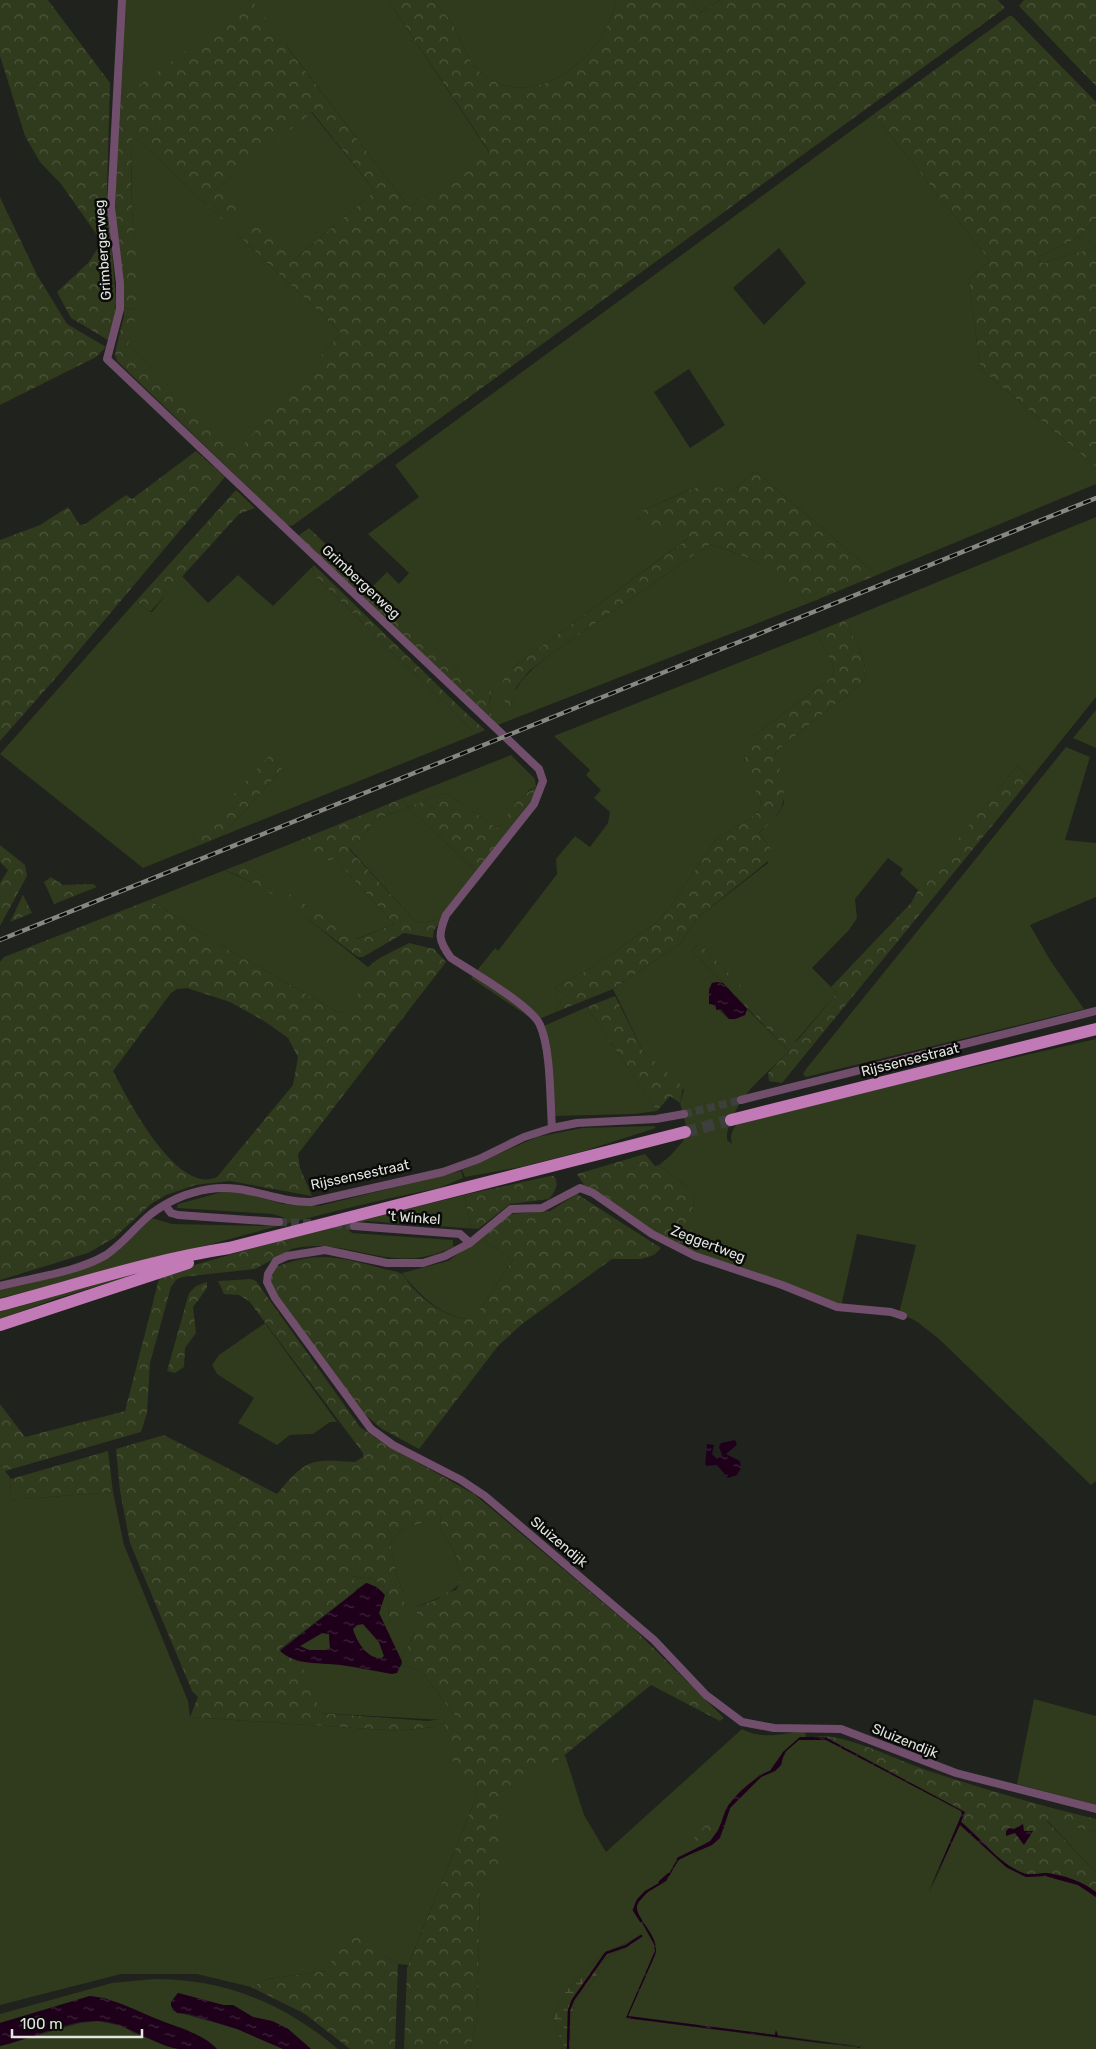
<svg xmlns="http://www.w3.org/2000/svg" width="1096" height="2049" viewBox="0 0 1096 2049" font-family="Rubik,sans-serif">
<style>
.green{fill:#303a1c;fill-rule:evenodd}
.forest{fill:url(#forest-crowns);fill-rule:evenodd}
.wetland{fill:url(#wetland-marsh)}
.water{fill:url(#water-ripples);fill-rule:evenodd}
.lines{fill:none;stroke-linecap:round;stroke-linejoin:round}
.stream{stroke:#1e001b;stroke-width:2.5}
.minor-tunnel{stroke:#3d3f3a;stroke-width:8;stroke-dasharray:8 4;stroke-linecap:butt}
.primary-tunnel{stroke:#3d3f3a;stroke-width:12;stroke-dasharray:12 6;stroke-linecap:butt}
.minor{stroke:#714e6c;stroke-width:8}
.primary{stroke:#c27ab7;stroke-width:12}
.rail-casing{stroke:#868883;stroke-width:4.5}
.rail{stroke:#0a0b09;stroke-width:2.5;stroke-dasharray:8;stroke-linecap:butt}
.labels{text-anchor:middle;dominant-baseline:central;stroke-width:5;stroke-linejoin:round;paint-order:stroke}
.street-label{font-size:14px;fill:#e3e5e1;stroke:#0a0b09}
</style>
<defs>
<pattern id="forest-crowns" width="20" height="18" patternUnits="userSpaceOnUse" patternTransform="scale(1.25)"><rect width="20" height="18" fill="#303a1c"/><path d="M2 6a3 3 0 1 1 6 0M12 15a3 3 0 1 1 6 0" fill="none" stroke="#4e563d"/></pattern>
<pattern id="wetland-marsh" width="20" height="14" patternUnits="userSpaceOnUse" patternTransform="scale(1.25)"><rect width="20" height="14" fill="#303a1c"/><path d="M1 5h8M5 5V1M11 12h8M15 12V8" fill="none" stroke="#4e563d"/></pattern>
<pattern id="water-ripples" width="26" height="14" patternUnits="userSpaceOnUse" patternTransform="scale(1.25)"><rect width="26" height="14" fill="#1e001b"/><path d="M2 4q2-2 4 0t4 0M15 11q2-2 4 0t4 0" fill="none" stroke="#3f253c"/></pattern>
</defs>
<rect width="100%" height="100%" fill="#20221d"/>
<path class="green" d="M125,0H388L490,154L409,207L286,45L119,100Z
M432,0H617C611,17 605,34 593,48C565,82 518,104 480,72C465,60 462,36 450,20C445,13 438,7 432,0Z
M692,0H720L701,13Z
M311,112L375,191L294,260L238,231L237,234L341,333L236,454L128,345L134,319L124,316V308L135,310L138,283L132,208V134L228,225L217,189Z
M874,114L990,261L969,279L980,368L1096,467V484L877,575L755,471L734,490L698,486L644,510L637,520L690,537L512,668L511,706C515,682 531,670 548,656L710,544C756,560 775,566 809,603L493,727L489,704L491,697L470,682L371,588L387,572L399,584L409,573L368,534L419,497L395,465ZM779,248L806,283L764,325L733,288ZM689,369L725,425L690,448L654,392Z
M0,197L9,216L0,221Z
M1096,218V247L1044,263L1038,261V257L1079,237Z
M1096,517V697L1031,778L1017,766L918,890L900,874L903,869L888,858L855,899L857,918L849,930L812,968L837,993L795,1042L699,943L692,951L723,983H712L709,990L711,1003L729,1019H735L745,1015L747,1009L789,1051C761,1080 739,1092 727,1133V1140L732,1144C729,1134 733,1129 740,1120L1096,1039V1481L1091,1485L939,1339L916,1321L899,1313L916,1245L857,1234L841,1307L692,1251V1212L695,1193L659,1165L671,1155L683,1141L686,1126L680,1103L684,1090L643,1051L613,989L681,943L696,919L768,863V845L759,833L778,814L784,803L775,752L863,682C872,664 852,637 845,620Z
M314,565L313,574L476,734L222,836L281,770L193,838L200,845L143,868L0,754L136,601L150,612H152L181,575L208,603L238,575L273,606Z
M816,632L833,665L834,671L832,677L751,738L744,758L762,805L759,811L751,818L717,838L670,907L657,922L591,968L555,987L562,1000L556,1012L535,1021L471,978L495,948L498,951L557,874L556,859L575,836L590,847L608,823L610,812L594,798L601,790L586,775L590,770L554,736Z
M1096,710V748L1073,738Z
M1066,747L1090,757L1065,840L1096,843V897L1030,925L1050,960L1084,1009L806,1077L803,1074L806,1069Z
M511,755L535,779L536,787L529,790L497,828L446,793L408,807L477,872L443,918L424,923L415,921L349,848L364,836L374,820L408,807L403,798Z
M300,840C308,854 318,863 335,859L394,924L356,939L243,863Z
M225,870L268,890L294,908L368,967C360,983 360,1009 339,1013L229,950L149,900Z
M587,1007L657,1111L634,1114L555,1116L539,1028Z
M654,1126L656,1128L584,1151L521,1167L465,1177L462,1170L537,1137L582,1128Z
M461,1171L463,1178L439,1188C291,1217 147,1266 0,1298V1289L98,1262L118,1251L152,1218L172,1224L262,1226L281,1222L285,1218L273,1214L177,1208L178,1204L222,1192H242L283,1204L319,1206Z
M464,1195L471,1226L478,1229L366,1221L347,1228L352,1233L453,1240V1247C388,1278 351,1235 292,1249L284,1239Z
M481,1238L513,1260L475,1317C449,1325 416,1292 402,1273L448,1261Z
M210,1252L55,1299L0,1319V1310Z
M265,1323L337,1422H330L313,1434L290,1435L277,1445L238,1423L254,1398L217,1374L212,1365L219,1355Z
M0,1464L11,1479L10,1500L113,1492L124,1545L188,1701L190,1717L400,1731L433,1727L442,1720L320,1713L308,1680L297,1661L341,1665L392,1674L402,1665L422,1672L456,1717L444,1720L461,1773L473,1782L478,1793L408,1965L398,1964L384,1955L330,1967L325,1971L268,1979L251,1987L197,1974H121L0,2005Z
M441,1516C439,1537 448,1537 455,1553C459,1562 454,1564 463,1575C458,1594 434,1599 417,1607V1628L401,1659L379,1613L382,1604L370,1584L367,1583L357,1589L351,1576L374,1579L386,1589L390,1624L403,1592L396,1573L390,1543L402,1529Z
M363,1624L379,1642L384,1656L382,1658C368,1660 356,1642 353,1629L357,1625Z
M322,1633L329,1634L330,1648C322,1653 311,1651 302,1649L300,1646Z
M1034,1699L1096,1716V1805L1017,1784Z
M742,1729C761,1740 785,1734 805,1730L806,1737H800L783,1752L774,1769L759,1775L727,1807L719,1833L711,1842L678,1857L668,1877L646,1891L634,1908L654,1944L655,1951L626,2018L818,2043L864,2047L777,2035L776,2031L775,2035L628,2016L655,1955C659,1932 634,1919 637,1904L646,1893L666,1881L679,1859L712,1845L724,1828L730,1808L761,1777L775,1771L781,1765L784,1753L798,1740H826L961,1811L962,1813L929,1894L960,1824L1006,1867L1026,1877L1045,1876L1078,1885L1096,1897V2049H570L571,2018L575,2002L596,1977L605,1959L629,1946L638,1937L603,1954L566,1991L553,2016L563,2049H470L477,2019L480,1889L498,1793L565,1755L584,1815L606,1852Z
M1047,1820L1096,1832V1873Z
M154,1979C225,1979 284,2003 338,2049H311L287,2028L271,2021L253,2017L233,2005H223L178,1993L171,2002L173,2011L238,2029L283,2049H217L186,2029L169,2024L105,1998L90,1996L0,2023V2014L112,1983Z
M98,2021L122,2026L134,2033L178,2049H0V2046L80,2023Z"/>
<path class="forest" d="M0,0H48L110,83L107,190L116,302L114,323L108,340L71,318L57,292L88,263L102,242L61,184L40,162L25,136L0,56Z
M388,0H432C438,7 445,13 450,20C462,36 465,60 480,72C518,104 565,82 593,48C605,34 611,17 617,0H692L701,13L720,0H998L1005,8L292,526L287,525L117,361L115,353L124,316L135,319L128,345L236,453L341,333L237,234L238,231L250,220L294,260L375,191L312,112L217,189L242,211L228,225L132,134C132,159 131,184 132,208C134,242 142,276 136,310L124,308L122,267L115,215L119,100L253,2L409,207L490,153Z
M1024,0H1096V86L1019,6Z
M1009,16H1012L1096,102V218L1079,237L1038,257V261L1044,263L1096,247V467L980,368L969,279L990,261L874,114Z
M9,216L37,275L67,324L106,347L96,357L0,405V221Z
M196,451L225,477L60,673L0,741V540L40,525L68,507L80,525L85,524L126,495L132,499Z
M755,471L877,575L809,603C776,568 755,559 710,544L548,656L529,671L517,686L510,707C495,695 500,681 512,668L689,538L637,521L642,511L701,485L734,490Z
M236,490L255,508L239,514L150,612L136,601Z
M309,528L470,682C480,682 485,685 491,692L489,704L492,719L298,536Z
M314,565L463,710L485,730L476,734L313,574Z
M845,620C852,637 872,664 863,682L775,752C779,771 791,795 778,813C773,821 765,827 759,833L771,849L772,858L696,919L681,943L613,989L556,1012L562,1000L555,987L591,968L657,922L670,907L717,838L751,818L759,811L762,804C753,783 735,758 751,738L832,677L834,671L833,665L816,632Z
M278,750L284,757L281,770L222,836L200,845L193,838L274,751Z
M1017,766L1031,778L782,1083L769,1081L768,1073L789,1051L692,951L699,943L796,1042L837,993L831,987L911,903L921,885Z
M536,787L532,799L477,872L408,807L374,820L364,836L349,849L415,921L424,923L443,918L434,930L433,938L404,933L363,957H358C315,926 276,890 225,870L243,863L357,939L394,924L335,859C313,864 310,859 300,840L403,798L408,807L446,793L497,828L522,796Z
M0,845L25,865L27,876L0,926V883L8,870L0,862Z
M51,877L63,885L93,884L97,887L54,904L44,882Z
M23,895L32,913L10,922Z
M149,900L229,950L339,1013C360,1009 357,985 366,970C374,958 397,950 409,943L434,949L446,962L298,1154L300,1168L312,1196L230,1181L195,1185L166,1195L151,1204L114,1238L88,1253L0,1280V962L4,957ZM187,988L230,1002L264,1021L288,1038L298,1057L293,1085L217,1177C177,1196 127,1098 113,1071L171,993L177,989Z
M615,996L643,1051L683,1087L680,1103L670,1096L657,1111L587,1007Z
M645,1154L655,1166L659,1165L695,1193L692,1212V1251L661,1237L584,1185L577,1174Z
M550,1176H554C560,1184 555,1192 549,1199L510,1204L478,1229L471,1226L464,1195Z
M577,1194L661,1248L654,1255L641,1259H612L522,1324L498,1346L419,1449L382,1429L362,1412L273,1290C270,1281 268,1273 276,1267C315,1252 335,1256 373,1266C382,1269 392,1270 400,1273C405,1275 408,1283 412,1287C426,1302 454,1324 475,1317L513,1260L481,1238L510,1214L550,1211Z
M284,1239L292,1249L255,1269L182,1277L176,1280L171,1287L150,1363L147,1413L141,1432L5,1471L0,1464V1404L25,1437L125,1411L160,1275Z
M251,1279L256,1281L360,1427L383,1443L474,1494L632,1627L724,1718L720,1721L651,1685L561,1758L498,1793L500,1862L480,1890L477,2019L470,2049H404L407,1968L478,1793C472,1778 469,1783 460,1773C448,1759 447,1737 444,1720L433,1727L400,1731L190,1717L198,1697L192,1691L130,1543L120,1491L116,1449L164,1435L277,1494C307,1458 310,1459 355,1462L363,1457V1453L249,1301L239,1295L224,1294L218,1281ZM441,1517C439,1537 448,1537 455,1553C459,1562 454,1564 463,1575L456,1590L445,1593L438,1599L417,1607V1628L401,1659L402,1665L422,1672L456,1717L428,1721L320,1713C316,1697 309,1675 298,1662C293,1657 283,1657 280,1649L353,1594L357,1589L352,1576L374,1579L386,1589L390,1625L406,1623L403,1592L396,1573L390,1543L402,1529Z
M207,1282V1288L193,1307L196,1333L185,1348L184,1367L175,1373L167,1371L189,1293L196,1286Z
M108,1451L113,1492L10,1500L11,1479Z
M824,1736C857,1739 895,1759 926,1770C982,1789 1039,1805 1096,1819V1832L1047,1821L1096,1873V1892C1083,1882 1063,1874 1046,1873C1039,1873 1030,1876 1023,1873C998,1863 982,1839 961,1822L964,1812L825,1737H815Z
M711,1819L713,1828L704,1838L689,1844Z
M351,1933L398,1964L395,2049H350L305,2014L251,1987L268,1979L325,1971Z"/>
<path class="wetland" d="M641,1936L629,1946L605,1959L596,1977L575,2002L571,2018L570,2049H563L553,2016L566,1991L603,1954Z"/>
<path class="water" d="M717,982L723,983L747,1009L745,1015L735,1019H729L721,1009L716,1010V1005L709,1004V990L712,983Z
M735,1440L737,1445L726,1454L740,1461L741,1468L737,1475L728,1478L717,1465L705,1466L707,1444L714,1445L712,1454L717,1459L722,1455L719,1447L721,1443Z
M366,1583L377,1587L385,1595L379,1613L402,1662L397,1673L392,1674C375,1671 358,1667 341,1665C319,1662 297,1666 280,1651ZM363,1624L379,1642L384,1656L382,1658C368,1660 356,1641 353,1629L357,1625ZM322,1633L329,1634L330,1648L327,1650H309L300,1646Z
M800,1737H825L965,1812L961,1822C982,1839 998,1863 1023,1873C1030,1876 1039,1873 1046,1873C1064,1875 1083,1882 1096,1892V1897L1078,1885L1045,1876L1026,1877L1006,1867L960,1825L928,1893L962,1814L961,1811L826,1740H799L784,1753L781,1765L775,1771L761,1777L730,1808L720,1838L712,1845L679,1859L666,1881L646,1893L637,1904C634,1921 661,1934 655,1955L628,2016L775,2035L776,2030L778,2036L864,2048L626,2018L655,1951L654,1944L634,1908C641,1887 656,1888 668,1877C680,1847 689,1858 711,1842C723,1833 720,1819 727,1808C736,1792 758,1775 774,1769L783,1752Z
M1023,1824L1024,1831H1033L1024,1845L1015,1833L1006,1836V1831L1009,1828L1014,1829Z
M178,1993L223,2005H233L253,2017L272,2021L287,2028L311,2049H283L237,2029L189,2014L177,2013L171,2006V2002Z
M90,1996C119,1999 143,2015 170,2024C187,2031 204,2035 217,2049C205,2049 191,2049 179,2049C151,2045 124,2020 96,2021C64,2021 31,2039 0,2046V2023Z"/>
<g class="lines">
<path class="stream" d="M772,1770L784,1753
M678,1859L711,1842L719,1831L730,1805
M660,1882L669,1874
M641,1921L634,1910L638,1900L647,1891
M568,2049L569,2010L573,2000L606,1953L626,1946L641,1936"/>
<path class="minor-tunnel" d="M684,1114L741,1100
M279,1222L312,1223
M334,1225L354,1226"/>
<path class="primary-tunnel" d="M685,1132L731,1120"/>
<path class="minor" d="M122,0L111,207L120,283V309L107,359L539,769L543,781L534,804L446,915C438,935 438,940 451,958C471,971 532,1006 540,1025C551,1049 550,1100 552,1128
M741,1100L1096,1011
M165,1205L171,1213L178,1215L279,1222
M354,1226L460,1234L470,1243
M0,1286C34,1277 75,1273 106,1255C123,1244 135,1227 151,1214C168,1201 189,1192 210,1189C246,1183 276,1203 311,1202L443,1172L479,1159L524,1137L552,1128L577,1123L656,1119L684,1114
M903,1316L891,1312L837,1307L782,1285L695,1256L652,1234L593,1193L580,1188L542,1208L511,1209L470,1243L445,1256L423,1263H387L325,1250L287,1256L276,1261L268,1274L267,1282L275,1298L371,1429L393,1445L461,1480L485,1496L654,1640L706,1695L742,1722L774,1728L841,1729L956,1773L1096,1809"/>
<path class="primary" d="M731,1120L1096,1029
M0,1305C76,1285 151,1260 229,1248L685,1132
M0,1325L188,1263"/>
<g class="rail-casing">
<path id="rail" d="M0,940L1096,498"/>
</g>
<use href="#rail" class="rail"/>
</g>
<g class="labels">
<g class="street-label">
<text transform="translate(103 250) rotate(-94)">Grimbergerweg</text>
<text transform="translate(361 582) rotate(43)">Grimbergerweg</text>
<text transform="translate(910 1060) rotate(-14)">Rijssensestraat</text>
<text transform="translate(360 1175) rotate(-12)">Rijssensestraat</text>
<text transform="translate(414 1218) rotate(4)">'t Winkel</text>
<text transform="translate(708 1244) rotate(21)">Zeggertweg</text>
<text transform="translate(559 1542) rotate(40)">Sluizendijk</text>
<text transform="translate(905 1741) rotate(22)">Sluizendijk</text>
</g>
</g>
<path d="M12 2029v8h130v-8" fill="none" stroke="#e3e5e1" stroke-width="2.5"/>
<text x="20" y="2029" font-size="15" fill="#e3e5e1" stroke="#0a0b09" stroke-width="4" paint-order="stroke">100 m</text>
</svg>
